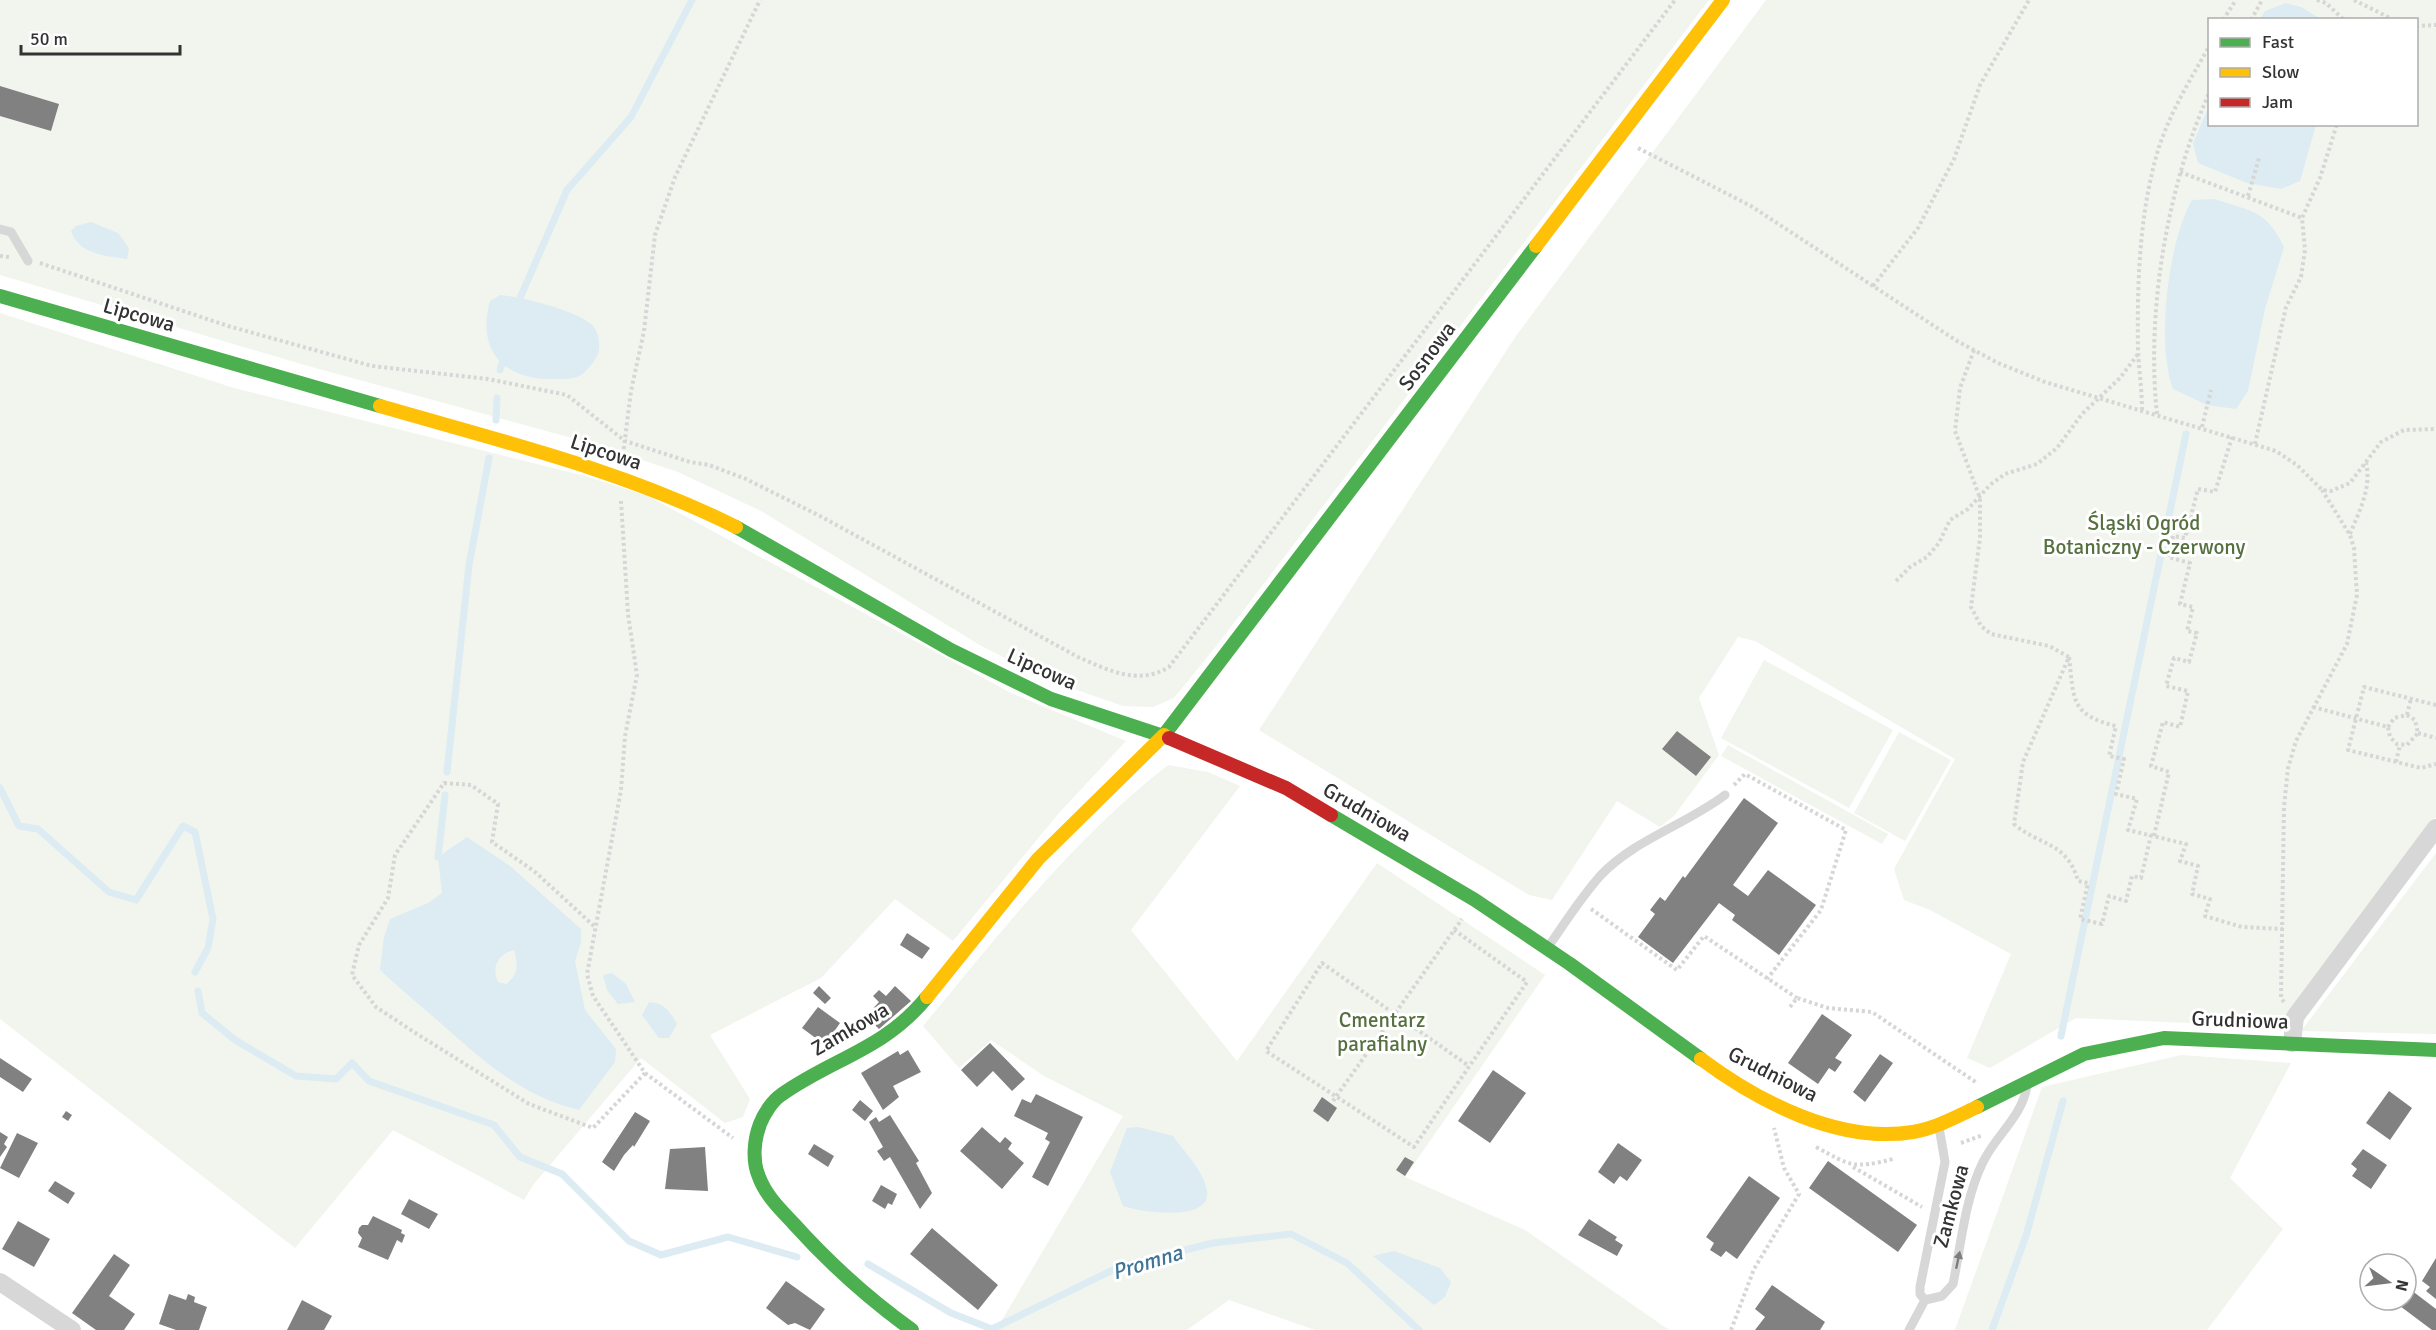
<svg xmlns="http://www.w3.org/2000/svg" width="2436" height="1330" viewBox="0 0 2436 1330" font-family="Signika,sans-serif">
<style>
.green{fill:#f1f5ed;fill-rule:evenodd}
.water{fill:#ddebf3;fill-rule:evenodd}
.lines{fill:none;stroke-linecap:round;stroke-linejoin:round}
.stream{stroke:#ddebf3;stroke-width:7}
.building{fill:#818181}
.path{stroke:#d6d6d6;stroke-width:4;stroke-dasharray:3 3;stroke-linecap:butt}
.lane{stroke:#d7d7d7;stroke-width:9}
.street{stroke:#d7d7d7;stroke-width:18}
.fast{stroke:#4caf50;stroke-width:14}
.slow{stroke:#ffc107;stroke-width:14}
.jam{stroke:#c62828;stroke-width:14}
.oneway{fill:#7d7d7d}
.labels{text-anchor:middle;dominant-baseline:central;stroke-width:6;stroke-linejoin:round;paint-order:stroke}
.street-label{font-size:21px;fill:#333;stroke:#fff}
.park-label{font-size:21px;fill:#56703f;stroke:#fff}
.water-label{font-size:22px;font-style:italic;fill:#3f7597;stroke:#fff}
</style>
<rect width="100%" height="100%" fill="#fff"/>
<path class="green" d="M0,0H1709L1217,645L1174,698L1153,707L1123,706L1054,682L983,647L761,511L678,472L594,444L308,366L0,275Z
M1766,0H2436V817L2279,1027L2076,1018L1990,1068L1967,1058L2011,954L1930,910L1904,900L1894,869L1955,759L1755,641L1738,637L1699,698L1719,755L1674,816L1660,827L1617,801L1552,900L1529,895L1259,730L1516,336ZM2210,20H2416V124H2210Z
M0,313L234,388L585,476L648,496L1011,693L1126,741L1059,813L953,941L895,899L821,978L710,1035L750,1099L743,1117L725,1123L641,1058L533,1185L524,1200L393,1130L295,1248L0,1019Z
M1764,660L1893,730L1849,808L1721,738Z
M1899,732L1951,760L1905,841L1854,813Z
M1728,745L1888,834L1882,844L1721,756Z
M1168,765L1208,772L1240,786L1131,930L1237,1061L1377,863L1545,975L1405,1177L1525,1230L1669,1330H1315L1229,1300L1187,1330H996L1123,1116L1044,1076L991,1040L959,1068L923,1026C999,934 1073,839 1168,765Z
M2436,853V1034L2301,1031Z
M2181,1055L2291,1063L2230,1178L2283,1229L2207,1330H1955L2042,1087Z"/>
<path class="water" d="M2286,3L2301,7L2321,19H2260L2265,11Z
M2209,106L2210,124L2316,125L2300,181L2281,189L2247,183L2198,163L2193,143Z
M2214,199C2253,212 2265,209 2284,247L2265,309L2248,391L2236,409L2207,405L2173,389C2156,344 2168,242 2192,200Z
M91,222L118,233L129,248L127,259C106,256 78,254 71,231L76,226Z
M500,295C522,297 575,310 591,324C598,330 600,341 599,350C598,357 588,371 581,375C573,380 558,379 549,379C500,378 477,347 490,301Z
M467,837L510,866L581,929V942L575,961L585,1010L616,1049L615,1062L579,1110C520,1096 480,1058 436,1019C417,1003 398,987 380,970L384,937L390,919L428,903L442,893L438,857ZM514,950C518,964 519,975 506,984L498,982C491,967 498,954 514,950Z
M612,973L626,984L635,1002L618,1004L607,990L603,975Z
M649,1002C664,1003 670,1011 677,1024L669,1038H659L642,1015Z
M1138,1127L1173,1136C1184,1152 1204,1171 1207,1191C1212,1223 1140,1212 1123,1206L1110,1172L1127,1128Z
M1394,1251L1440,1268L1451,1282L1445,1297L1434,1305L1373,1256Z"/>
<g class="lines">
<path class="stream" d="M517,305L567,190L631,117L692,0
M500,370L504,357
M496,420L497,398
M447,772L469,565L489,458
M0,788L19,826L38,829L109,892L136,900L183,826L195,832L213,919L208,948L195,972
M438,857L445,795
M198,991L202,1013L235,1040L296,1076L336,1079L352,1063L369,1081L494,1125L520,1157L562,1174L629,1241L661,1255L728,1237L797,1257
M2061,1036L2186,434
M868,1264L951,1313L992,1329L1121,1266L1213,1243L1291,1234L1347,1263L1419,1330
M1992,1330L2026,1236L2063,1101"/>
</g>
<path class="building" d="M0,86L59,104L51,131L0,116Z
M1677,731L1711,757L1696,776L1662,749Z
M1744,798L1778,823L1733,885L1748,896L1768,870L1816,905L1779,955L1732,920L1735,915L1719,903L1673,963L1638,937L1655,914L1650,910L1660,897L1665,901L1683,876L1685,878Z
M907,933L930,948L922,959L900,945Z
M819,986L831,998L825,1004L813,993Z
M895,986L911,1001L879,1029L866,1016L879,1002L873,996L879,990L886,996Z
M818,1007L840,1023L825,1045L802,1028Z
M1822,1014L1852,1035L1835,1058L1842,1062L1835,1072L1829,1068L1818,1084L1788,1063Z
M990,1043L1025,1079L1012,1091L993,1071L977,1087L961,1070Z
M908,1050L921,1072L893,1086L899,1097L883,1110L861,1073L898,1051L900,1055Z
M1880,1054L1893,1063L1865,1102L1853,1092Z
M0,1058L32,1079L23,1092L0,1077Z
M1493,1070L1526,1093L1490,1143L1458,1121Z
M2389,1091L2412,1108L2390,1140L2366,1123Z
M1036,1094L1083,1117L1048,1186L1032,1177L1050,1142L1045,1139L1048,1133L1014,1116L1022,1099L1031,1103Z
M1322,1097L1337,1108L1328,1122L1313,1111Z
M860,1100L873,1111L865,1121L852,1110Z
M66,1111L72,1115L68,1121L62,1117Z
M635,1112L650,1121L634,1147L633,1145L624,1155L614,1171L602,1162Z
M890,1115L919,1161L916,1163L932,1193L920,1209L890,1157L884,1161L877,1151L883,1147L869,1122L876,1117L879,1122Z
M982,1127L1000,1143L1005,1137L1012,1143L1008,1149L1024,1163L1002,1189L960,1151Z
M0,1132L8,1137L4,1144L7,1147L0,1157Z
M17,1133L38,1143L19,1178L0,1168Z
M1618,1143L1642,1160L1627,1181L1620,1176L1614,1184L1598,1172Z
M814,1144L834,1156L828,1167L808,1154Z
M705,1147L708,1191L665,1189L670,1149Z
M2363,1149L2387,1165L2371,1189L2352,1176L2357,1169L2351,1164Z
M1405,1157L1414,1162L1405,1176L1396,1170Z
M1828,1161L1917,1225L1898,1252L1809,1188Z
M1749,1176L1780,1198L1737,1259L1726,1251L1721,1257L1710,1250L1714,1243L1706,1237Z
M55,1181L75,1193L68,1204L48,1191Z
M881,1185L897,1194L892,1205L888,1203L885,1209L872,1201Z
M409,1199L438,1214L429,1229L401,1214Z
M373,1216L402,1230L401,1233L405,1235L402,1243L397,1240L388,1260L358,1247L362,1238L358,1233L359,1228L362,1225H368Z
M1589,1219L1617,1237L1615,1240L1623,1245L1617,1256L1578,1235Z
M18,1221L50,1239L34,1267L2,1249Z
M932,1228L998,1285L978,1310L910,1254Z
M114,1254L130,1265L109,1296L135,1314L124,1330H96L72,1313Z
M2436,1258V1299L2426,1291L2430,1287L2422,1281Z
M786,1281L825,1309L810,1330L795,1323L788,1325L766,1308Z
M1772,1285L1825,1322L1820,1330H1755L1765,1317L1755,1309Z
M2411,1290L2436,1309V1330H2432L2400,1306Z
M169,1294L186,1300L188,1294L195,1297L194,1302L207,1307L199,1330H176L159,1324Z
M302,1300L332,1316L324,1330H287Z"/>
<g class="lines">
<path class="path" d="M2317,0L2326,3L2344,20
M2354,0L2394,20
M2223,20L2236,0
M2251,20L2262,0
M2416,26L2436,25
M1638,148L1751,206L1957,341L1998,363L2045,382L2276,451L2297,465L2322,490L2331,491L2350,483L2381,442L2404,430L2436,429
M2180,172L2302,218
M2248,196L2259,158
M0,256L9,257
M40,263L228,326L372,366L488,379L567,395L625,441L690,462L709,465L746,479L820,516L1078,657C1108,670 1138,686 1169,667L1675,0
M1873,286L1918,228L1954,159L1980,85L2029,0
M1974,350L1960,388L1955,431L1980,498V538L1971,607L1981,626L1991,634L2049,646L2069,657L2023,762L2014,824C2039,846 2067,841 2078,881L2088,883L2080,919L2102,924L2109,896L2126,901L2132,876L2141,878L2151,835
M2142,410C2142,390 2139,371 2138,351C2137,284 2139,212 2159,147C2171,111 2191,78 2210,45
M2157,414C2146,312 2167,186 2210,91
M2202,427L2211,390
M2255,444L2286,307L2301,277L2305,250L2302,218L2320,178L2337,124
M623,455L631,391L644,331L655,235L675,177L760,0
M621,501L628,614L637,675L625,736L621,790L587,974L593,996L645,1073L733,1138
M2350,534C2359,512 2372,487 2366,463
M1896,581L1910,567L1927,557L1939,543L1950,520L1968,509L1990,485L2005,474L2037,464L2057,448L2082,414L2120,378L2138,354
M2069,657C2074,699 2070,715 2116,726L2109,756L2124,759L2116,794L2137,799L2128,830L2186,844L2180,861L2198,866L2192,894L2210,899L2205,916L2242,927L2283,929
M2436,705L2364,687L2348,750L2421,768L2436,764
M2313,707L2388,727L2390,737L2397,744L2407,745L2418,733L2415,720L2407,715L2394,718L2388,727
M2407,715L2411,698
M2418,733L2436,738
M2396,762L2400,745
M1734,785L1745,774L1846,830L1821,910L1767,979
M2154,836L2169,772L2151,766L2163,722L2180,727L2188,691L2166,686L2174,658L2189,662L2197,633L2187,631L2193,607L2180,604L2190,563L2168,557L2173,536L2185,538L2198,489L2215,492L2232,437
M1591,909L1677,970L1704,936L1797,998
M594,926L534,871L492,842L498,804L471,785L444,783L395,855L388,898L359,945L352,975L376,1007L417,1034L529,1104L593,1128L645,1073
M1454,930L1527,982L1414,1147L1266,1051L1322,963L1469,1066
M2284,1002L2281,998L2284,807L2288,768L2296,741L2347,644L2357,595L2354,548L2350,535L2322,490
M1790,1007L1797,998L1828,1008L1872,1012L1977,1083
M1333,1101L1462,919
M1961,1143L1983,1135
M1816,1147C1851,1166 1853,1169 1893,1159
M1853,1167L1922,1207
M1731,1330L1754,1269L1799,1194L1784,1168L1774,1128"/>
<path class="lane" d="M0,229L11,232L28,261
M1548,947C1565,923 1581,897 1601,875C1634,840 1687,824 1725,795
M1925,1300L1920,1294V1287L1945,1162L1939,1127
M1909,1330L1925,1300L1942,1296L1953,1284C1961,1245 1965,1198 1983,1162C1996,1135 2022,1117 2027,1086"/>
<path class="street" d="M2292,1043L2295,1017L2436,828
M0,1282L72,1330"/>
<path class="fast" d="M0,296L380,406
M736,527L951,650L1051,699L1169,738
M1164,735L1536,246
M1331,815L1475,900L1570,964L1701,1059
M1977,1107L2084,1054L2164,1038L2436,1050
M912,1330C869,1299 830,1264 794,1224C781,1210 766,1196 759,1177C752,1161 754,1140 760,1124C764,1114 772,1101 781,1095C833,1058 884,1050 927,997"/>
<path class="slow" d="M1536,246L1723,0
M380,406C500,441 623,470 736,527
M927,997L1038,859L1164,735
M1701,1059C1759,1102 1839,1144 1913,1132C1936,1128 1956,1117 1977,1107"/>
<path class="jam" d="M1169,738L1286,788L1331,815"/>
</g>
<defs><path id="oneway-solid" d="M-6-.8H1V-3.2L6.5 0L1 3.2V.8H-6Z" transform="scale(1.5)"/></defs>
<use class="oneway" href="#oneway-solid" transform="translate(1958 1260) rotate(-78)"/>
<g class="labels">
<g class="street-label">
<text transform="translate(139 315) rotate(16)">Lipcowa</text>
<text transform="translate(1427 356) rotate(-53)">Sosnowa</text>
<text transform="translate(606 452) rotate(18)">Lipcowa</text>
<text transform="translate(1042 669) rotate(24)">Lipcowa</text>
<text transform="translate(1367 812) rotate(30)">Grudniowa</text>
<text transform="translate(2240 1020) rotate(2)">Grudniowa</text>
<text transform="translate(850 1029) rotate(-30)">Zamkowa</text>
<text transform="translate(1773 1074) rotate(27)">Grudniowa</text>
<text transform="translate(1951 1206) rotate(-75)">Zamkowa</text>
</g>
<g class="park-label">
<text x="2144" y="523">Śląski Ogród<tspan x="2144" dy="24">Botaniczny - Czerwony</tspan></text>
<text x="1382" y="1020">Cmentarz<tspan x="1382" dy="24">parafialny</tspan></text>
</g>
<g class="water-label">
<text transform="translate(1147 1262) rotate(-17)">Promna</text>
</g>
</g>
<rect x="2208" y="18" width="210" height="108" fill="#ffffff" stroke="#adadad" stroke-width="1.5"/>
<rect x="2220" y="38" width="30" height="9" fill="#4caf50" stroke="#adadad" stroke-width="1.5"/>
<text x="2262" y="48" font-size="18" fill="#333333">Fast</text>
<rect x="2220" y="68" width="30" height="9" fill="#ffc107" stroke="#adadad" stroke-width="1.5"/>
<text x="2262" y="78" font-size="18" fill="#333333">Slow</text>
<rect x="2220" y="98" width="30" height="9" fill="#c62828" stroke="#adadad" stroke-width="1.5"/>
<text x="2262" y="108" font-size="18" fill="#333333">Jam</text>
<g transform="translate(2388 1282) rotate(104)"><circle r="28" fill="#ffffff" stroke="#adadad" stroke-width="1.5"/>
<path d="M0-4.5L10 22L0 15L-10 22Z" fill="#7a7a7a"/>
<text y="-9" font-size="16" font-weight="bold" text-anchor="middle" fill="#333333">N</text>
</g>
<path d="M21 45v9h159v-9" fill="none" stroke="#333333" stroke-width="3"/>
<text x="30" y="45" font-size="18" fill="#333333" stroke="#ffffff" stroke-width="4.5" paint-order="stroke">50 m</text>
</svg>
